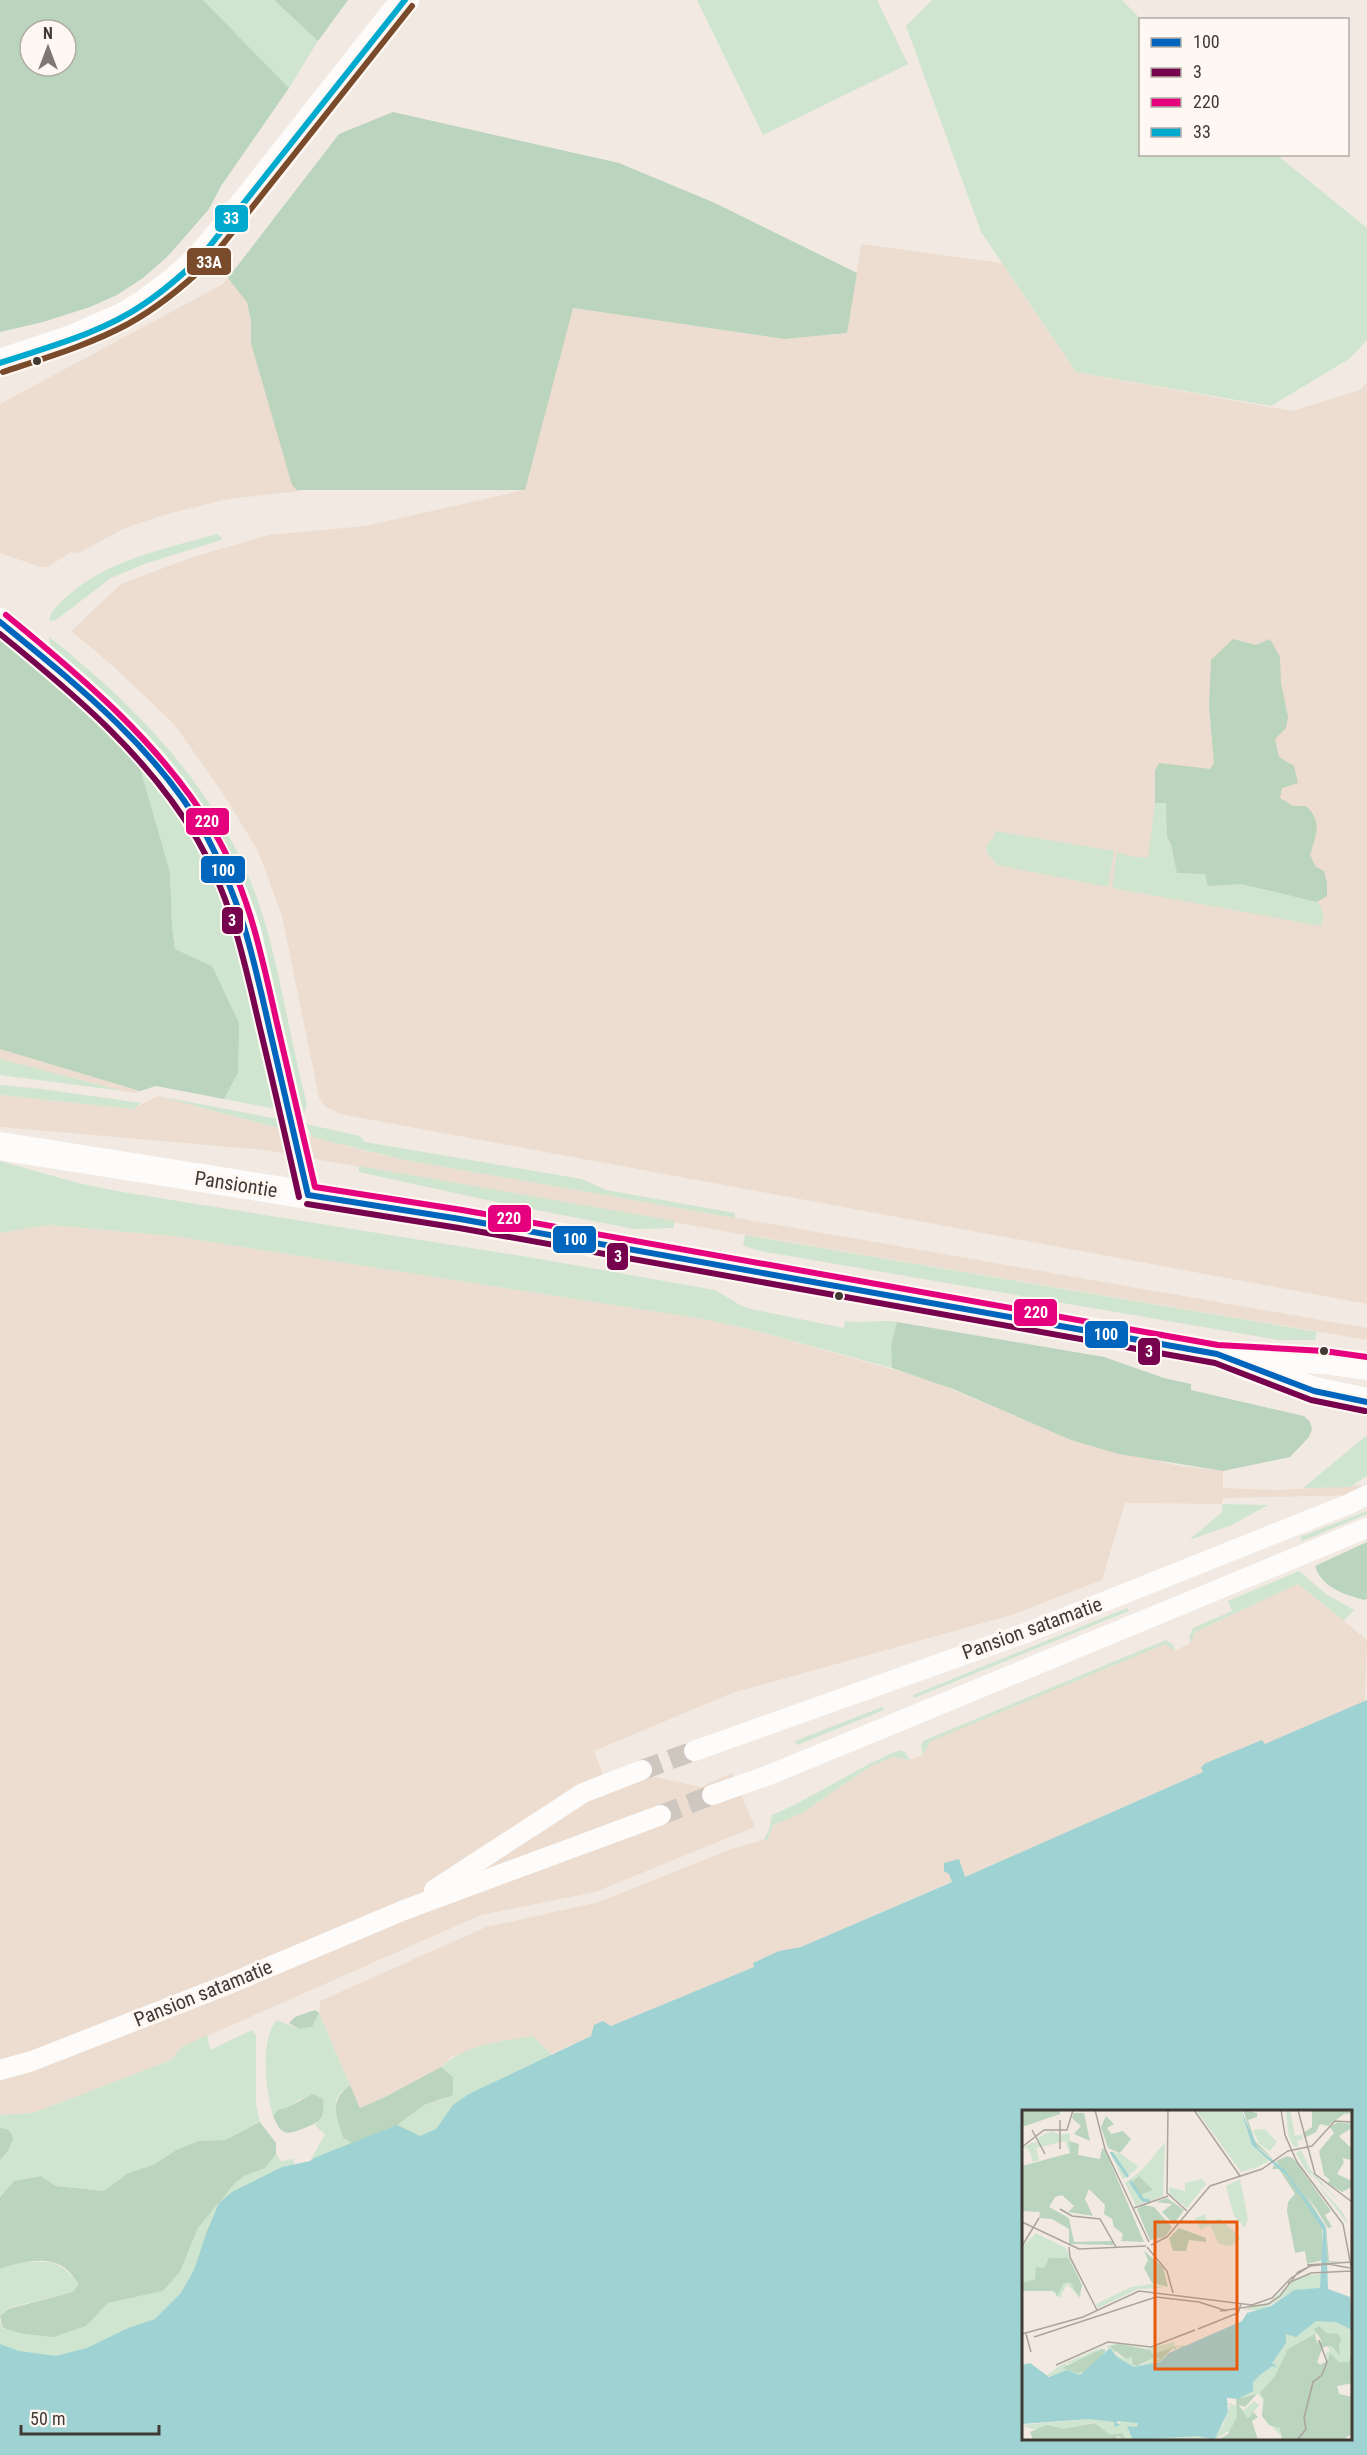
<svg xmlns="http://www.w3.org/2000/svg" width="1367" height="2455" viewBox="0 0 1367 2455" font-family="'Roboto Condensed',sans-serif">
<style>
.built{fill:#edddd0}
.green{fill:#cfe5d0}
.forest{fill:#bad4bd;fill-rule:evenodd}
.water{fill:#9fd2d3;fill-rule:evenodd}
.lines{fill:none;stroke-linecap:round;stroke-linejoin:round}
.street-tunnel{stroke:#cec7bf;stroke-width:20;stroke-dasharray:20 10;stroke-linecap:butt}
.street{stroke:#fdfcfb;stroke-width:20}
.secondary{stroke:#fdfcfb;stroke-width:28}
.bus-1-casing{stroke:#fff8f2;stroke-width:10}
.bus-2-casing{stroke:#fff8f2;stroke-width:10}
.bus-3-casing{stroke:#fff8f2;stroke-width:10}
.bus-4-casing{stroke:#fff8f2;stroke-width:10}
.bus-5-casing{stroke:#fff8f2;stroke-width:10}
.bus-1{stroke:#0065bd;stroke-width:6}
.bus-2{stroke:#77034e;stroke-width:6}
.bus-3{stroke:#e5007d;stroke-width:6}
.bus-4{stroke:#00a9ce;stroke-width:6}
.bus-5{stroke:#7a4b2a;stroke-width:6}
.bus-dot{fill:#403a35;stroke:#fff8f2;stroke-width:2}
.labels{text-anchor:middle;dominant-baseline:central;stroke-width:6;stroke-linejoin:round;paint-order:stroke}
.street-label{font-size:20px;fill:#403a35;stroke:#fff8f2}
.inset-river{fill:none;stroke:#9fd2d3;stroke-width:3}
.inset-road{fill:none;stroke:#aba49d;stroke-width:1.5}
.view{fill:#e8590c;fill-opacity:0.15;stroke:#e8590c;stroke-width:3}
.inset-edge{fill:none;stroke:#403a35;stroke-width:3}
.line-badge{stroke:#fff8f2;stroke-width:2}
.badge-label{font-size:16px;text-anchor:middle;font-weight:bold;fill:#fff}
</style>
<rect width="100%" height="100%" fill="#f2eae2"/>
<path class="built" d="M861,244L1002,263L1076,372L1292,411L1360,390L1367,382V1304L340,1114L326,1107L319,1098L282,916L258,851L224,795L174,724L114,667L71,631L121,584L193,557L269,535L365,526L524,490L572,308L784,339L847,333Z
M228,278L291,333L316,388L300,491L228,499L160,516L123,529L79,553L71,552L48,567H40L0,553V404L223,284Z
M0,1049L140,1091L134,1093L123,1091L0,1059Z
M0,1095L132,1109L158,1096L354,1148L405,1160L1367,1328V1340L729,1232L265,1150L0,1127Z
M48,1225L173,1236L703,1319L749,1329L927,1379L1067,1438L1175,1465L1223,1471V1488L1278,1490L1367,1485V1495L1223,1498L1222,1504L1125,1503L1102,1580L1015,1614L732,1693L594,1751L610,1793L652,1776L701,1787L732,1773L755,1827L595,1892L481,1915L182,2047L171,2060L33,2113L0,2115V1233Z
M1298,1584L1367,1640L1365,1702L1265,1744L1201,1767L1203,1772L965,1877L961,1869L949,1874L953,1881L801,1947L779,1951L754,1963L755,1967L611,2026L603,2021L591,2036L551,2054L533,2036L451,2057L441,2067L385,2097L360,2108L319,2013L320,2001L486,1927L599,1902L731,1849L768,1839L773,1825L802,1813L871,1766L893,1757L908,1760L923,1755L930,1741L1165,1644L1175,1651L1190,1643L1195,1632Z"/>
<path class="green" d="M203,0H274L318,41L289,88Z
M697,0H877L908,64L763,135Z
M932,0H1122L1141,19L1140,154L1277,155L1367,228V340L1349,359L1271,406L1076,372L981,232L906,26Z
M217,534L222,538L221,540L147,563L111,578L56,620L49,621C50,613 55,608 61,602C101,561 164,549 217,534Z
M49,637C66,649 82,665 98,678C170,742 231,817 261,910C281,973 290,1040 307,1104L305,1111L302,1112L250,902L51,648Z
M138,761L192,831L231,916L276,1109L224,1099L238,1073L212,966L175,949L172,927L170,872Z
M1155,803H1166L1167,837L1171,844L1174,861L1206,874L1208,886L1241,884L1317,902C1324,910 1325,916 1321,926L1112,888L1117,852L1135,857H1148Z
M995,831L1114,851L1108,887L997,865L987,853V845L995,835Z
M0,1059L123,1091L0,1075Z
M0,1085L42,1089L141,1103L133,1109L0,1095Z
M158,1096L278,1119V1128L271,1126Z
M306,1124L360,1136L365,1142L582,1179L606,1190L735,1213V1218L405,1160L312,1137Z
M0,1161L78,1183L122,1192L534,1258L715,1290L740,1305L751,1309L844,1328L845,1321C863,1324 880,1319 897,1322L891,1345L892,1368L749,1329L703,1319L173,1236L48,1225L0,1233Z
M359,1166L675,1221L673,1228L634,1229L505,1204L359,1172Z
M745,1235L1317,1332L1315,1340H1279L766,1252L743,1246Z
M1367,1435V1476L1350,1487L1303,1488Z
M1222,1504L1268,1505L1232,1525L1189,1540L1222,1512Z
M1367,1511V1514L1302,1541L1300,1537Z
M1299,1571L1326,1594L1354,1610L1344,1621L1298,1584L1195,1632L1191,1643L1189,1637L1193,1628L1232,1611L1228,1601Z
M1127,1608L1129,1611L914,1698L913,1695Z
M1166,1640L1173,1645L1175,1651L1165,1644L931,1741L923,1755L921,1745L923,1741Z
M882,1707L884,1710L797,1745L795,1741Z
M900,1750L905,1752L910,1760L893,1757L871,1766L802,1813L773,1825L768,1839L763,1841L769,1830L772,1815C817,1796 855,1768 900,1750Z
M319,2013L350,2085L340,2093L335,2102L397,2125L424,2105L443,2099L453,2077L441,2067C464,2045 502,2041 533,2036L551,2054L550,2064L491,2127L310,2161L325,2134L315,2126L324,2111L302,2098L288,2107L278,2110L273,2116C266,2093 259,2039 277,2020L299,2029L312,2027Z
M252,2030L256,2035V2105L260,2122L225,2140L199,2141L178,2149L155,2164L128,2173L104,2191L56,2186L41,2176L14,2181L0,2197V2160L8,2151L6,2128H0V2115L33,2113L171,2060L182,2047L207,2035L210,2050Z
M276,2154L281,2161L293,2159L295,2166L151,2367L0,2373V2320L3,2329L86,2326L108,2303L163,2291L180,2272L198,2228L235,2183L244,2176L265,2168Z
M19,2262C52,2262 57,2258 79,2284L74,2292L8,2308L0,2316V2269Z"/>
<path class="forest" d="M0,0H203L289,88L221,186L209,209L168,256L143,278L117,295L90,307L43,322L0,332ZM30,30H66V66H30Z
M274,0H348L318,41Z
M393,112L619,163L715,203L857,273L847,333L784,339L573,308L525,490H297L292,485L251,343V321L247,302L228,278L339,134Z
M0,636L138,761L170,872L172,927L175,949L212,966L239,1023L238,1073L224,1099L156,1086L140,1091L0,1049Z
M1233,639L1256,645L1270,639L1280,657L1281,683L1288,717L1286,728L1275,739L1279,757L1294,766L1298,783L1282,788L1280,798L1293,806H1306C1323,822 1316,835 1310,855L1316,867L1324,871L1327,883V896L1317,902L1241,884L1208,886L1205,874L1177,873L1171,844L1167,837L1166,803H1155V771L1159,763L1210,769L1214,763L1209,706L1211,660Z
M897,1322L1104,1357L1164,1378L1191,1384V1390L1304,1416L1310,1422L1312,1429L1309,1437L1290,1457L1223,1471L1119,1454L1071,1440L953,1389L892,1368L891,1345Z
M1367,1542V1599L1364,1600C1344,1594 1322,1588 1315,1566Z
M315,2010L319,2013L312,2027L299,2029L289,2023L295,2017Z
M441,2067L453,2077V2095L424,2105L397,2125L352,2143L343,2137C336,2114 329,2101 350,2085L360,2108L385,2097Z
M313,2094L323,2099C325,2120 320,2122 302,2129C285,2136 281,2134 273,2116L278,2110L288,2107Z
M260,2122L276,2143V2154L265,2168L244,2176L235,2183L198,2228L180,2272L163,2291L108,2303L86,2326L54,2337L24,2334L3,2328L0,2316L8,2309L73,2292L79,2284C74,2278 69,2270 62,2266C45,2256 18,2262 0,2269V2197L14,2181L41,2176L56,2186L104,2191L128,2173L155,2164L178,2149L199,2141L225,2140Z
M0,2128C8,2128 11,2131 13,2139L8,2151L0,2160Z"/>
<path class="water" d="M1367,1700V2455H0V2344L19,2351L56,2356L87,2348L126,2329L155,2319L181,2293L194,2270L207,2231L219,2203L232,2192L282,2167L310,2161L316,2157L397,2125L420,2136L436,2129L453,2105L469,2094L591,2036L594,2025L603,2021L611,2026L754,1967L753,1963L779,1951L801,1947L952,1882L949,1874L944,1871V1863L959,1859L965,1877L1203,1772L1201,1767L1206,1763L1262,1740L1265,1744ZM1024,2112H1350V2438H1024Z"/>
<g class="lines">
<path class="street-tunnel" d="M642,1770L694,1751
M661,1815L712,1795"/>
<path class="street" d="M694,1751L1031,1631L1349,1504L1367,1495
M712,1795L769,1775L905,1719L1367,1528
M434,1890L583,1793L642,1770
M0,2070L32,2061L229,1984L404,1910L661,1815"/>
<path class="secondary" d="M0,363L69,340L122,317L144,304L177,279L201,257L240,209L405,0
M0,622C110,711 204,790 247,931L308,1195
M0,1146L460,1219L1217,1354L1323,1360L1367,1366
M1241,1364L1314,1391L1367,1402"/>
<g class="bus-1-casing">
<path id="bus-1" d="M0,622C76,684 158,749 207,837C242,902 254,961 270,1031C283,1086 295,1140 308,1195
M308,1195L460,1219L1217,1354L1314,1391L1367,1402"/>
</g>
<g class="bus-2-casing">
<path id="bus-2" d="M0,634C74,694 148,756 197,839C231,897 244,960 259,1024C273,1082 286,1139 299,1197
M307,1204L459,1228L1215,1363L1311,1400L1365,1411"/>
</g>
<g class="bus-3-casing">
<path id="bus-3" d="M6,615C83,678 160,743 213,830C248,888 261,953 276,1019C289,1075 302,1131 315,1187L462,1210L1218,1345L1324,1351L1367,1357"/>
</g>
<g class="bus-4-casing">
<path id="bus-4" d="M0,363C48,347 102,333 144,304C165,290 183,274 201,257L405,0"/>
</g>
<g class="bus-5-casing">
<path id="bus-5" d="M3,372C45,358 89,345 128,324C157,308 184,286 208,263L412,6"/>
</g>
<use href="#bus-1" class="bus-1"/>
<use href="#bus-2" class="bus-2"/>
<use href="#bus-3" class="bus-3"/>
<use href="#bus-4" class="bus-4"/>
<use href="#bus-5" class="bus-5"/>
</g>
<g class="bus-dot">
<circle cx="37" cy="361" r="5"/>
<circle cx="839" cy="1296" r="5"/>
<circle cx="1324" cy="1351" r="5"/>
</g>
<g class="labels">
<g class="street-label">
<text transform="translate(236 1184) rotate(9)">Pansiontie</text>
<text transform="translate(1032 1628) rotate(-20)">Pansion satamatie</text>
<text transform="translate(203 1993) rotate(-22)">Pansion satamatie</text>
</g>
</g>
<g transform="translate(1022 2110)">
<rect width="330" height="330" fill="#f2eae2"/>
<path d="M174,0H219L230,35L249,50L222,64L234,57L219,62ZM262,0L266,22L264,0H268L273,26L279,24L281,29L275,31L277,37H272L267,27ZM243,19L255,32L248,41L237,34L231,20ZM30,21L38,25L48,23V43L43,31L14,38L17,50L11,52L6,38H0L11,32L19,34L15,28ZM143,32L141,86L114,96L103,73L121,59ZM279,40L288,59L318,93L288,63L290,68L315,96L321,103L326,114L283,59L274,43ZM88,42L98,43L116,56L114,60L101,69ZM180,69L184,74L165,98L147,84V77L163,81V73ZM218,69L226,109L223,118L212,106L204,76ZM182,104L187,114L197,108L219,128L209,136L197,134L188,115L179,120L173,109ZM14,123L44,138L60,175L58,188L45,174L38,188L15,168L0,173V137ZM300,164L297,179L272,180L240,200H220L247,193L269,172L285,165ZM129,174L142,178L116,179L76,198L74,194L109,177ZM310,207L330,218V273L315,276L317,284L330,287L320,330L258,325L240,306L241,290L236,284L216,288L256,222L286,208ZM296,222L301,237L305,235L308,240L303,244L305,259L295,252L297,232L291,227ZM152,232L154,240L160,235L166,236L152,241V237L131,244L128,240L88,237L93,239V244L104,249L110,247L109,253L120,255L134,247L140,250L151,241L142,253L117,259L99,252L84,236L96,233L124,239ZM83,236L62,250L43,254L58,263L74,254L83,240L81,248L58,267L24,266L37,256ZM232,291L237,295L226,310L236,330L205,322L192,330L195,318L200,317L206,302L208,295L204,294L208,293L215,297V306ZM102,308L180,324L182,330H78L81,322L73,312L47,319H10L0,315L66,309L92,312L93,317L98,313L94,311Z" fill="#cfe5d0" fill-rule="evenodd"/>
<path d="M0,0H38V4L0,17ZM221,0L235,3V7L226,10L233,31L251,49L233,35ZM290,0H330V3L322,4L306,16L298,14L294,22L282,28L281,23L290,17ZM51,3H62L68,31L52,24L59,16L50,8ZM84,6L92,14L85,18L89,24L101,21L109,29L98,43L86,38L79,17ZM316,12L330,14V18L317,26L330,39V50L320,48L322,52L315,64L330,71V77L320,82L305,73L308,70L302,65L297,41L312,23L308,17ZM47,31L57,34L56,45L78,49L80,38L83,40L122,132L99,131L101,124L92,117L90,109L82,104L83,95L67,79L63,89L71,106L46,102L52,96L40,85L33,87L27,97L47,108L52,132L92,131L91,135L47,134V119L30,109L17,108L18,102L0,101V56L48,43ZM265,46L271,48L309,101L303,105L310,117L306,118L293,97L284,85L304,117L307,151L321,152H305L304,117L254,51ZM253,53L269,71L300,118L301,150L285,154L283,141L273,143L265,101L266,92L273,84L257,59H250ZM117,66L131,80L120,84V87L110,72ZM145,88L162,100L152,114L140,102L150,94L134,92ZM122,95L132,97L150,117L143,127L128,130L115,99ZM157,118L184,128V132L167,130L164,141H151L147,128ZM122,141L141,157L146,177L130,173L122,158L126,150ZM27,148H46L60,175L57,187L48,172L41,174L35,187L33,181H0V173L13,169L14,157L22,158ZM297,216L304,223L316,224L320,231L317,234L318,246L310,236L301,237L295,252L298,255L306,250L308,243L317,252H327L330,239V273L315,276L317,284L330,287V324L320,330L260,329L258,318L247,315L240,306L242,289L238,283L253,266L266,239L293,224L295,233L300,231L292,219ZM96,234L128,240L131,244L152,237L160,236L150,239L138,251H133L138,249L134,247L115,256L110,254V247L104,249L88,237ZM80,239L84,240L78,249L63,261L56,263L40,258ZM235,284L223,297L217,295L226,309L231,302L236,307L230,311L236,330H196L206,324L215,307L214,289ZM73,313L88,325L100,323L104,330L95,325L94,330H11L8,322L25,315L42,319Z" fill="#bad4bd"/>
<path d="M219,0L236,38L263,60L304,117L306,179L328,187L330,220L314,212L294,211L274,227L264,224V233L250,253L256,258L250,256L238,265L231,272V281L216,289L205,288L206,302L192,330L175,326L111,330L105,316L115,317L116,313L97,311L94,312L98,315L93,317L92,312L66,309L0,314V255L8,253L27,267L45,260L58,265L88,238L95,247L112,257L138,252L147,243L220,211L225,203L249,196L272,180L298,178L301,120L265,66L230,35Z" fill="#9fd2d3"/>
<path class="inset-river" d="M89,42L106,67M108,71L121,90L128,91"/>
<path class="inset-road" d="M73,0L83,39L127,132M146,0L145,83L165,101M172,0L218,66M259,0L263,25L275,52L321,114L330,161M276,0L293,64L330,92M10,20L23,44M0,37L22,20H45L51,0M38,39V10M112,98L146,86M38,99L50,106L78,109L94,137M0,112L57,139L124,136M129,135L145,127L188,76L240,59L266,41L290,36L313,11L330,12M0,136L17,108M47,137L48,147L75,200M125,137L145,161L151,183M285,155L330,152M266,173L289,163L329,161L330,165M198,201L246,194L258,186L276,162L293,154M176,219L216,203L219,194M0,224L61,207L117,181L230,195L250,188L269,168L288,156L306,154L328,158M4,224L9,242M12,227L134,187L177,192L205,201M34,255L86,232L129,237L173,220M276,329L284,319L282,308L291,272L300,265L305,252L297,230M259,330H282"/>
<path class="view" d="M133,112H215V259H133Z"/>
<rect width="330" height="330" class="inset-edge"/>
</g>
<g class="line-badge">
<rect x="214" y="204" width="35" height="29" rx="6" fill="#00a9ce"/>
<rect x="186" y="247" width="46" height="29" rx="6" fill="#7a4b2a"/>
<rect x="185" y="807" width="45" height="29" rx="6" fill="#e5007d"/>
<rect x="200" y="855" width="46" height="29" rx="6" fill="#0065bd"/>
<rect x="221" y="906" width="23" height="29" rx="6" fill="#77034e"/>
<rect x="487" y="1204" width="45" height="29" rx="6" fill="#e5007d"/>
<rect x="552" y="1225" width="45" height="29" rx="6" fill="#0065bd"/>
<rect x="606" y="1242" width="23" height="29" rx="6" fill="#77034e"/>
<rect x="1013" y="1298" width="45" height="29" rx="6" fill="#e5007d"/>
<rect x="1084" y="1320" width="45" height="29" rx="6" fill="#0065bd"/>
<rect x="1137" y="1337" width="24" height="29" rx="6" fill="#77034e"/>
</g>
<g class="badge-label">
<text x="231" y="224">33</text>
<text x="209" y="268">33A</text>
<text x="207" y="827">220</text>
<text x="223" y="876">100</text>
<text x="232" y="926">3</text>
<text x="509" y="1224">220</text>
<text x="575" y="1245">100</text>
<text x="618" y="1262">3</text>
<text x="1036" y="1318">220</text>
<text x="1106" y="1340">100</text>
<text x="1149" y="1357">3</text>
</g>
<rect x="1139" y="18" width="210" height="138" fill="#fff8f2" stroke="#b3aca6" stroke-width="1.5"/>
<rect x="1151" y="38" width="30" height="9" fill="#0065bd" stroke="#b3aca6" stroke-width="1.5"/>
<text x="1193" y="48" font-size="18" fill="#403a35">100</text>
<rect x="1151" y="68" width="30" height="9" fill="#77034e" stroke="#b3aca6" stroke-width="1.5"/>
<text x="1193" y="78" font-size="18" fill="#403a35">3</text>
<rect x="1151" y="98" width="30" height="9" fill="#e5007d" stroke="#b3aca6" stroke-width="1.5"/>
<text x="1193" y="108" font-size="18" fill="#403a35">220</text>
<rect x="1151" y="128" width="30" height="9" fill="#00a9ce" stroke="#b3aca6" stroke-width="1.5"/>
<text x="1193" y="138" font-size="18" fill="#403a35">33</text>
<g transform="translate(48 48)"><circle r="28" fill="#fff8f2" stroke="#b3aca6" stroke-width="1.5"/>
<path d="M0-4.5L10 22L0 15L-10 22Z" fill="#7e7872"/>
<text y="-9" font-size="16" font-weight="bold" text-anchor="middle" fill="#403a35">N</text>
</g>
<path d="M21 2425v9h138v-9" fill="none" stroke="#403a35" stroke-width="3"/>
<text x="30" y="2425" font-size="18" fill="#403a35" stroke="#fff8f2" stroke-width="4.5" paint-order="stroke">50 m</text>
</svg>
